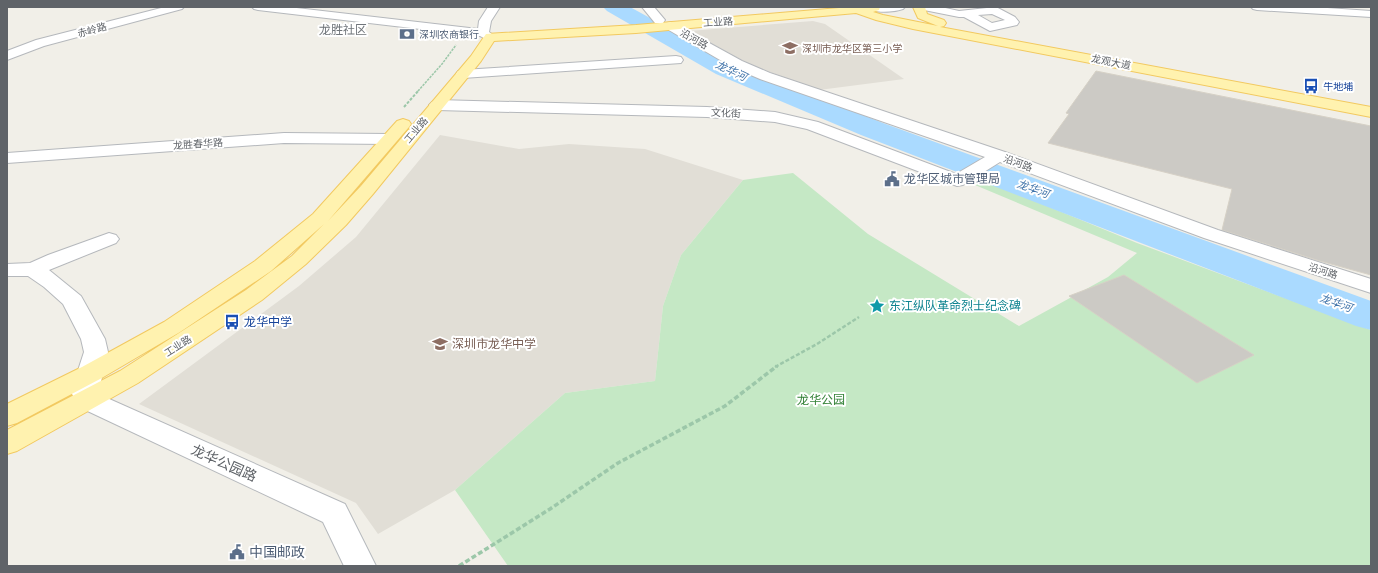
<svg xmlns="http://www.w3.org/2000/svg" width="1378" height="573" viewBox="0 0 1378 573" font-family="'DejaVu Sans','Noto Sans SC',sans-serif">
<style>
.education{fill:#e1ded6}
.green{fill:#c5e8c5}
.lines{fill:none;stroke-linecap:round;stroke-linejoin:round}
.river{fill:#aadaff;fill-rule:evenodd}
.building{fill:#cccac5;stroke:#d6d1c6}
.minor-casing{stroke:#b5b8bc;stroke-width:2}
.major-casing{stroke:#f2c960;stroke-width:2}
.path-far3{stroke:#9cc7a9;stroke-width:1.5;stroke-dasharray:2.5 1;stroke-linecap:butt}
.path-far2{stroke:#9cc7a9;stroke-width:2;stroke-dasharray:3 1.5;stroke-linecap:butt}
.path-far1{stroke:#9cc7a9;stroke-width:2.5;stroke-dasharray:4 2;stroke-linecap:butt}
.path{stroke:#9cc7a9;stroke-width:3.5;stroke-dasharray:5 2.5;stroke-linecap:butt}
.minor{fill:#fff;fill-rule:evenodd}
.major{fill:#fff2af;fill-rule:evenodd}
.labels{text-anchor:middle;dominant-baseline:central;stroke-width:4;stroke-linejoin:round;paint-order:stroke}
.far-street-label{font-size:10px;fill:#5f6368;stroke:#fff}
.far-service-label{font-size:10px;fill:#4e5e75;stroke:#fff;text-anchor:start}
.far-education-label{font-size:10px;fill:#785e54;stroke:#fff;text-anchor:start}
.far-transit-label{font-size:10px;fill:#164399;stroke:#fff;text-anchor:start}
.far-water-label{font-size:11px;font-style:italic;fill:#4174aa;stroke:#fff}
.far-quarter-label{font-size:12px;fill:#70757a;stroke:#fff}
.service-label{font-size:12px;fill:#4e5e75;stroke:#fff;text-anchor:start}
.culture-label{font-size:12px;fill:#0d838f;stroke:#fff;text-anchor:start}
.transit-label{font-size:12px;fill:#164399;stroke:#fff;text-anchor:start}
.education-label{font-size:12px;fill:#785e54;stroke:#fff;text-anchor:start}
.park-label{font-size:12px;fill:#348238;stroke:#fff}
.near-street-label{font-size:14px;fill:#5f6368;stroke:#fff}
.near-service-label{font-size:14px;fill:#4e5e75;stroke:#fff;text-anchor:start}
</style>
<rect width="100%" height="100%" fill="#f1efe8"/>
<path class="education" d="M813,21L825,24L904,79L819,90L751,65L689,31Z
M440,135L519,149L569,144L645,149L743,180L681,255L663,306L655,381L565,393L455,490L378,534L356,503L139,404L299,286L356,237Z"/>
<path class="green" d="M793,173L868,234L1019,326L1108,277L1137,253L975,185L984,180L1137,243L1371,330V566H508L455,490L565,393L655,381L663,306L681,255L743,180Z"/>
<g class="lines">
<path class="river" d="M603,7H630L734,64L883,123L1371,301V330L1356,326L861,135L716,74L607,11Z"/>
</g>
<path class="building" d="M1096,71L1371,126V275L1320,261L1222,230L1232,189L1048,143L1069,114L1066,113Z
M1124,275L1254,355L1197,383L1069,296Z"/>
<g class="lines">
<g class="minor-casing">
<path id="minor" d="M165,7H184L182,9L44,46L7,60V51L36,40Z
M252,7H288L478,29L479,21L488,7H500L491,21L489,32L496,37L494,40L490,41L480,36L258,10L254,9Z
M642,7H654L665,20L663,23H655Z
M870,7H905L903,9C894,12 880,13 871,10Z
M918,7H941L959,11L996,7L1015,17L1019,22L1017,25L990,31L964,17H959L924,10L920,9ZM992,14L1005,20L992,23L978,15Z
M1251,7H1313L1371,11V17L1257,10L1253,9Z
M671,22L742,61L770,73L1005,152L1218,230L1371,279V293L1204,238L1000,162L963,185L957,186L807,129L775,122L707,117L437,110L432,108L429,105L432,102L437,100L707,107L775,112L818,122L956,174L985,157L760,79L732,67L667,29L665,26L667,23Z
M676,56L681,57L683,60L681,63L463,78L458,77L456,74L458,71L463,70Z
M284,133L389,134L395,136L397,139L395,142L389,144L284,143L7,163V153Z
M109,233L116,235L119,239L116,243L49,270L81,296L105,339L108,352L98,394L345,504L376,566H344L323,522L79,407L71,392L84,352L81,339L63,304L44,287L28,276H7V264L30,263L48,255Z"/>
</g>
<g class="major-casing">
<path id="major" d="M851,7H880L879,10L873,12L883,15L938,26L918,18L913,7H925L927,14L944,20L946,23L944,26L940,27L1371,107V117L913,29L876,20L856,13L636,33L494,41L481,61L373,194L346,225L306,264L262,300L138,383L17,451L7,454V430L120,371L246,290L292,256L324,224L271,271L180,332L100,379L17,423L7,426V404L82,367L164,322L255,261L313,214L397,121L403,119L409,121L411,124L409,127L328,221L361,186L471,56L486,34L636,25Z"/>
</g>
<path class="path-far3" d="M418,91L442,64L456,45"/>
<path class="path-far2" d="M404,107L419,90"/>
<path class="path-far1" d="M775,367L817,344L859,317"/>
<path class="path" d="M459,566L550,509L618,463L725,406L777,366"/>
<use href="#minor" class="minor"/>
<use href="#major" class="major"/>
</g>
<defs>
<g id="bank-bare" transform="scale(1.2)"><path d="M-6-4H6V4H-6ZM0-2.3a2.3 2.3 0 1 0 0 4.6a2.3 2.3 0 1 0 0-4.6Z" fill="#5c6f8a" stroke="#fff" stroke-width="2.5" paint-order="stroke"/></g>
<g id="school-bare" transform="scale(1.2)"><path d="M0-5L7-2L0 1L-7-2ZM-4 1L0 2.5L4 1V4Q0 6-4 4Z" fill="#8d6e63" stroke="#fff" stroke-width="2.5" paint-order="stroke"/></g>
<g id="bus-bare" transform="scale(1.2)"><path d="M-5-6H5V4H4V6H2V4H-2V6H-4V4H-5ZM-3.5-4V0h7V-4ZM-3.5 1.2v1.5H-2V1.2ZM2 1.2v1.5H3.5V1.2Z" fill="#1a4fb4" stroke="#fff" stroke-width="2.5" paint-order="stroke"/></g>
<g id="civic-bare" transform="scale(1.2)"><path d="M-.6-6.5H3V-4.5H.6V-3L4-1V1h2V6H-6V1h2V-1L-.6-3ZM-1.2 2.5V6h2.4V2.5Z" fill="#5c6f8a" stroke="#fff" stroke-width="2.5" paint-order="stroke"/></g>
<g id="sight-bare" transform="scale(1.2)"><path d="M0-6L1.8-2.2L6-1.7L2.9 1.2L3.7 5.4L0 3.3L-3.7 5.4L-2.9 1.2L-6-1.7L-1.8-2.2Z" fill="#0f9aa8" stroke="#fff" stroke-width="2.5" paint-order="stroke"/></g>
</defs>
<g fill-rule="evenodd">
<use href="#bank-bare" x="407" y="34"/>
<use href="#school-bare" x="790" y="48"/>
<use href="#bus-bare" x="1311" y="86"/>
<use href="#civic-bare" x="892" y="179"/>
<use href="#sight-bare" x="877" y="306"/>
<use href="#bus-bare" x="232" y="322"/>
<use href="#school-bare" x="440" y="344"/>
<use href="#civic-bare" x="237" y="552"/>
</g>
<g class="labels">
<g class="far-street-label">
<text transform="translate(718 22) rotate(-4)">工业路</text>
<text transform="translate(92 30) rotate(-15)">赤岭路</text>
<text transform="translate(694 39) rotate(29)">沿河路</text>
<text transform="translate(1111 62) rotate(11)">龙观大道</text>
<text transform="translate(726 113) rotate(3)">文化街</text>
<text transform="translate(416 130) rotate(-50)">工业路</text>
<text transform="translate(198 144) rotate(-4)">龙胜春华路</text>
<text transform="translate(1018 163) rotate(20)">沿河路</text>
<text transform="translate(1323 271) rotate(18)">沿河路</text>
<text transform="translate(178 346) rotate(-32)">工业路</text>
</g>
<g class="far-service-label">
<text x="419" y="34">深圳农商银行</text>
</g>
<g class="far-education-label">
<text x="802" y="48">深圳市龙华区第三小学</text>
</g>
<g class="far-transit-label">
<text x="1323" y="86">牛地埔</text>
</g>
<g class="far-water-label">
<text transform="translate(731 71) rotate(25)">龙华河</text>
<text transform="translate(1033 189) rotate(20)">龙华河</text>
<text transform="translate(1336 303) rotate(20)">龙华河</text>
</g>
<g class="far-quarter-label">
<text x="343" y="30">龙胜社区</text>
</g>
<g class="service-label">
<text x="904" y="179">龙华区城市管理局</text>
</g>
<g class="culture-label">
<text x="889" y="306">东江纵队革命烈士纪念碑</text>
</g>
<g class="transit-label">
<text x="244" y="322">龙华中学</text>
</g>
<g class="education-label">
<text x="452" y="344">深圳市龙华中学</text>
</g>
<g class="park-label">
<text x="821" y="400">龙华公园</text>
</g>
<g class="near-street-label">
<text transform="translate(224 463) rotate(24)">龙华公园路</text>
</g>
<g class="near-service-label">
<text x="249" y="552">中国邮政</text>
</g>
</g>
<rect width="1378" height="573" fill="none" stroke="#5f6368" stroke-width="16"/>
</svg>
